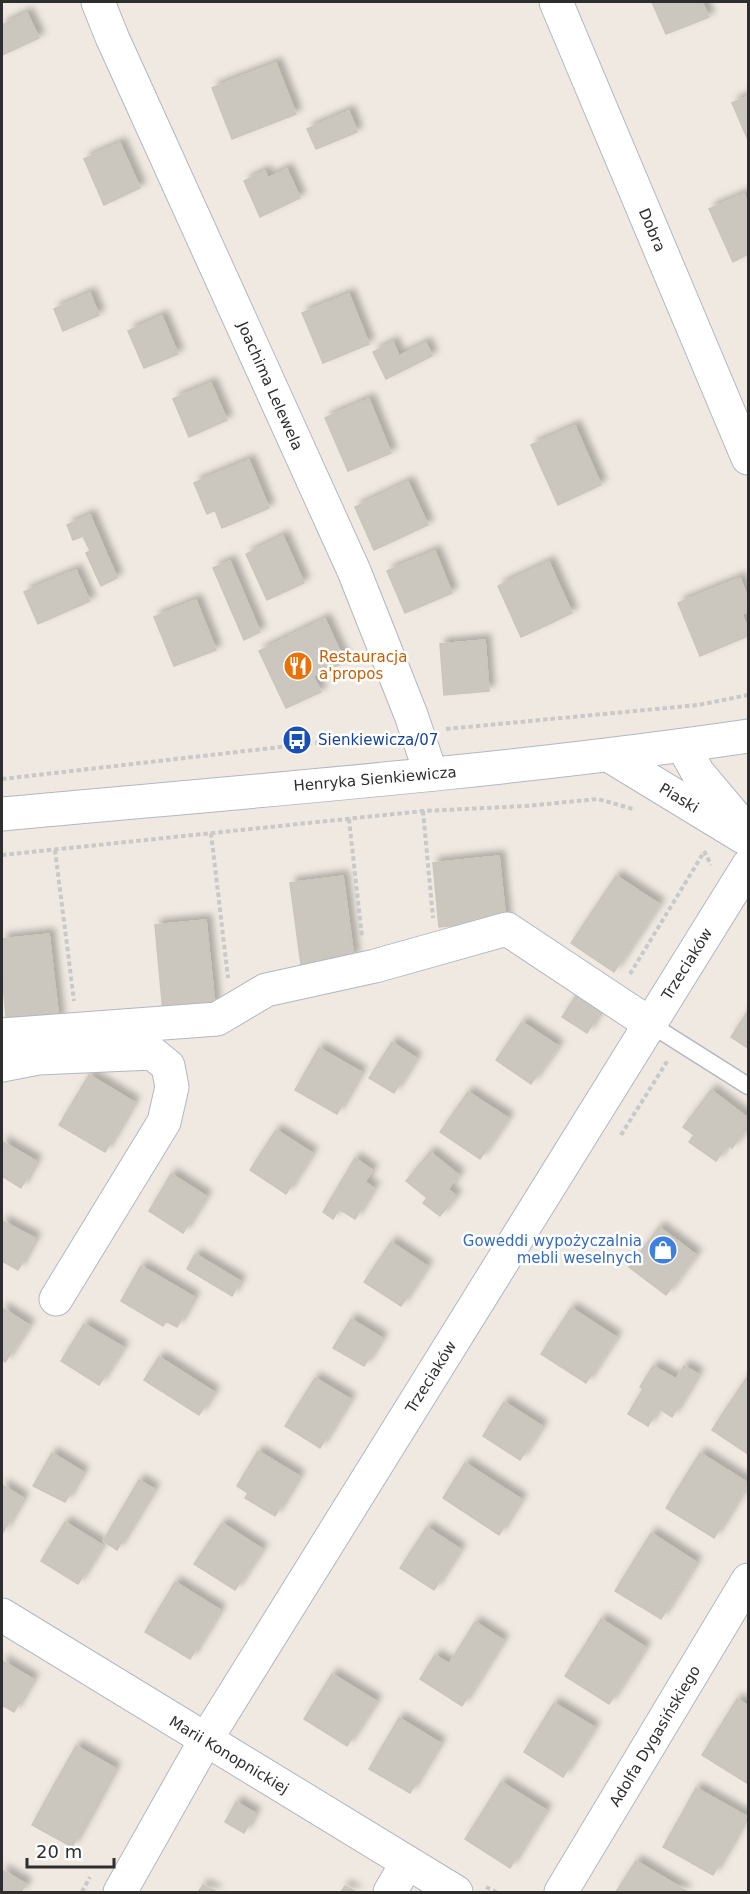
<svg xmlns="http://www.w3.org/2000/svg" width="750" height="1894" viewBox="0 0 750 1894" font-family="'DejaVu Sans',sans-serif">
<style>
.building{fill:#cbc7bf;stroke:#cbc5ba;stroke-width:1.5;filter:url(#shadow)}
.lines{fill:none;stroke-linecap:round;stroke-linejoin:round}
.service-casing{stroke:#b4b7c1;stroke-width:19}
.minor-casing{stroke:#b4b7c1;stroke-width:35}
.tertiary-casing{stroke:#b4b7c1;stroke-width:35}
.secondary-casing{stroke:#b4b7c1;stroke-width:35}
.path{stroke:#c9c9c9;stroke-width:4;stroke-dasharray:4.5 3;stroke-linecap:butt}
.service{stroke:#fff;stroke-width:16}
.minor{stroke:#fff;stroke-width:33}
.tertiary{stroke:#fff;stroke-width:33}
.secondary{stroke:#fff;stroke-width:33}
.labels{text-anchor:middle;dominant-baseline:central;stroke-width:5;stroke-linejoin:round;paint-order:stroke}
.street-label{font-size:15px;fill:#2e2e2e;stroke:#fff}
.food-label{font-size:15px;fill:#c56008;stroke:#fff;text-anchor:start}
.transit-label{font-size:15px;fill:#164399;stroke:#fff;text-anchor:start}
.shop-label{font-size:15px;fill:#366cbe;stroke:#fff;text-anchor:end}
</style>
<defs>
<filter id="shadow"><feDropShadow dx="5.5" dy="-5.5" stdDeviation="3" flood-color="#0004"/></filter>
</defs>
<rect width="100%" height="100%" fill="#efe9e1"/>
<path class="building" d="M652,2H702L709,17L666,34Z
M27,13L39,38L2,55V25Z
M276,63L296,114L232,139L212,88Z
M748,96V140L732,103Z
M349,111L357,132L316,149L307,129Z
M120,143L140,188L104,205L84,159Z
M287,169L300,198L260,217L244,181L265,171L268,178Z
M744,194L748,204V254L733,262L709,209Z
M90,293L99,315L63,331L54,309Z
M349,294L369,344L323,363L302,313Z
M162,316L178,354L144,368L128,331Z
M393,342L399,356L426,343L432,356L386,379L373,352Z
M211,383L227,420L189,437L173,399Z
M369,399L391,453L348,471L325,418Z
M575,426L601,485L558,505L531,445Z
M249,460L269,508L222,528L215,510L207,514L194,483Z
M408,482L428,525L374,550L355,507Z
M90,515L117,578L101,586L86,553L90,551L83,536L73,540L67,525Z
M283,536L304,583L267,600L246,554Z
M435,551L452,593L405,613L387,571Z
M230,561L260,632L244,640L213,568Z
M549,562L572,613L545,626L521,575Z
M76,570L90,601L38,624L24,592Z
M521,575L545,626L521,637L498,586Z
M740,578L748,599V611L742,614L748,630V636L700,656L678,603Z
M196,600L216,650L174,666L154,617Z
M325,619L345,662L313,676L321,692L286,708L259,651Z
M485,640L489,691L444,695L440,644Z
M499,856L506,921L439,927L433,863Z
M343,876L354,958L301,965L290,883Z
M616,876L659,904L614,972L571,943Z
M206,920L215,1006L163,1012L155,925Z
M49,934L59,1020L7,1026L2,974V939Z
M577,994L601,1010L587,1033L562,1017Z
M748,1011V1048L731,1037Z
M522,1022L558,1046L531,1084L496,1060Z
M392,1042L416,1058L394,1093L369,1078Z
M319,1048L361,1072L337,1114L295,1090Z
M89,1075L134,1102L105,1152L59,1125Z
M711,1090L748,1118V1126L732,1148L728,1145L716,1161L689,1142L694,1135L683,1127Z
M468,1092L508,1118L480,1159L440,1132Z
M276,1130L312,1153L286,1194L250,1170Z
M3,1142L36,1161L21,1188L2,1176V1144Z
M430,1152L459,1175L448,1189L456,1196L440,1216L423,1203L427,1198L406,1181Z
M355,1158L372,1170L365,1182L374,1188L365,1202L339,1185Z
M171,1174L206,1196L183,1233L149,1211Z
M339,1185L365,1202L355,1219L339,1209L333,1219L323,1212Z
M2,1221L35,1238L18,1270L2,1261Z
M659,1227L696,1255L666,1295L629,1267Z
M391,1242L427,1266L401,1306L364,1282Z
M195,1254L240,1281L232,1296L187,1269Z
M141,1266L194,1297L177,1327L166,1321L163,1326L121,1301Z
M2,1308L29,1325L5,1362L2,1359Z
M571,1308L616,1337L586,1383L541,1354Z
M351,1319L382,1338L364,1366L333,1348Z
M84,1324L123,1347L99,1385L61,1361Z
M159,1357L214,1392L199,1415L144,1380Z
M653,1366L676,1379L648,1426L628,1414L643,1389L640,1387Z
M684,1366L698,1374L672,1417L658,1408Z
M748,1376V1417L729,1404Z
M315,1378L350,1399L320,1448L285,1426Z
M504,1402L542,1426L520,1460L483,1436Z
M729,1404L748,1417V1454L712,1430Z
M258,1451L299,1476L275,1516L245,1498L248,1493L237,1486Z
M52,1453L83,1472L65,1502L33,1486Z
M700,1453L748,1483L731,1510L683,1480Z
M465,1463L521,1499L499,1535L443,1498Z
M139,1480L154,1489L117,1550L103,1541Z
M683,1480L731,1510L714,1538L666,1508Z
M2,1485L23,1498L2,1534Z
M65,1522L102,1545L78,1584L41,1561Z
M222,1523L262,1549L235,1590L194,1564Z
M427,1527L460,1549L434,1590L400,1568Z
M651,1533L696,1562L679,1590L633,1562Z
M633,1562L679,1590L661,1619L615,1591Z
M175,1582L220,1610L190,1659L145,1632Z
M601,1619L645,1647L627,1676L583,1648Z
M475,1622L503,1640L462,1706L420,1679L435,1655L449,1664Z
M583,1648L627,1676L609,1704L565,1676Z
M2,1661L33,1679L14,1712L2,1705Z
M332,1674L376,1701L347,1746L304,1719Z
M737,1699L748,1706V1746L719,1728Z
M554,1703L594,1727L578,1753L538,1729Z
M399,1718L440,1743L410,1793L369,1769Z
M719,1728L748,1746V1780L747,1783L702,1755Z
M538,1729L578,1753L563,1777L524,1752Z
M76,1746L115,1768L94,1807L54,1785Z
M501,1782L546,1810L528,1838L483,1811Z
M54,1785L94,1807L72,1847L32,1825Z
M696,1788L746,1816L730,1846L680,1817Z
M236,1802L255,1813L244,1833L225,1822Z
M483,1811L528,1838L510,1868L465,1839Z
M680,1817L730,1846L713,1875L663,1847Z
M636,1861L686,1891L685,1892H616Z
M2,1870L26,1884L21,1892H2Z
M203,1885L217,1892H198Z
M345,1886L356,1892H341Z"/>
<g class="lines">
<g class="service-casing">
<path id="service" d="M650,1024L748,1086"/>
</g>
<g class="minor-casing">
<path id="minor" d="M98,2L112,37L354,571L411,715L431,774
M556,2L748,458
M2,1035L217,1019L266,990L375,966L507,929L650,1024
M2,1065L38,1058L152,1053L168,1066L172,1087L164,1122L56,1299
M2,1615L456,1892
M120,1892L205,1741L748,866
M390,1892L407,1863
M561,1892L748,1580"/>
</g>
<g class="tertiary-casing">
<path id="tertiary" d="M683,746L698,773L742,825
M610,756L748,840"/>
</g>
<g class="secondary-casing">
<path id="secondary" d="M2,814C251,791 501,772 748,736"/>
</g>
<path class="path" d="M446,729L698,705L748,695
M2,779L385,735
M423,811L433,918
M349,819L362,938
M211,833L228,978
M55,850L74,1001
M704,851L711,865
M2,855L423,811L526,806L598,799L633,809
M630,974L704,852
M621,1135L668,1060
M486,1887L496,1892
M82,1892L90,1877"/>
<use href="#service" class="service"/>
<use href="#minor" class="minor"/>
<use href="#tertiary" class="tertiary"/>
<use href="#secondary" class="secondary"/>
</g>
<defs>
<g id="restaurant-disc" transform="scale(1.5)"><circle r="9.5" fill="#e8710a" stroke="#fff"/><path d="M-5-6h1v4h1v-4h1v4h1v-4h1v5L-1.5 .5V6h-2V.5L-5-1ZM5-6V6H3V1.5H1.5Q1.5-4 5-6Z" fill="#fff"/></g>
<g id="bus-disc" transform="scale(1.5)"><circle r="9.5" fill="#1a4fb4" stroke="#fff"/><path d="M-5-6H5V4H4V6H2V4H-2V6H-4V4H-5ZM-3.5-4V0h7V-4ZM-3.5 1.2v1.5H-2V1.2ZM2 1.2v1.5H3.5V1.2Z" fill="#fff"/></g>
<g id="shop-disc" transform="scale(1.5)"><circle r="9.5" fill="#3f7fe0" stroke="#fff"/><path d="M-5-2.5h2.3a2.7 3.5 0 0 1 5.4 0H5L5.5 6h-11ZM-1.5-2.5h3a1.5 2.3 0 0 0-3 0Z" fill="#fff"/></g>
</defs>
<g fill-rule="evenodd">
<use href="#restaurant-disc" x="298" y="666"/>
<use href="#bus-disc" x="297" y="740"/>
<use href="#shop-disc" x="663" y="1250"/>
</g>
<g class="labels">
<g class="street-label">
<text transform="translate(652 230) rotate(67)">Dobra</text>
<text transform="translate(270 386) rotate(66)">Joachima Lelewela</text>
<text transform="translate(375 779) rotate(-5)">Henryka Sienkiewicza</text>
<text transform="translate(679 798) rotate(31)">Piaski</text>
<text transform="translate(687 964) rotate(-58)">Trzeciaków</text>
<text transform="translate(431 1377) rotate(-58)">Trzeciaków</text>
<text transform="translate(655 1736) rotate(-59)">Adolfa Dygasińskiego</text>
<text transform="translate(229 1755) rotate(31)">Marii Konopnickiej</text>
</g>
<g class="food-label">
<text x="319" y="657">Restauracja<tspan x="319" dy="17">a'propos</tspan></text>
</g>
<g class="transit-label">
<text x="318" y="740">Sienkiewicza/07</text>
</g>
<g class="shop-label">
<text x="642" y="1241">Goweddi wypożyczalnia<tspan x="642" dy="17">mebli weselnych</tspan></text>
</g>
</g>
<rect width="750" height="1894" fill="none" stroke="#2e2e2e" stroke-width="6"/>
<path d="M27 1858v9h87v-9" fill="none" stroke="#2e2e2e" stroke-width="3"/>
<text x="36" y="1858" font-size="18" fill="#2e2e2e" stroke="#ffffff" stroke-width="4.5" paint-order="stroke">20 m</text>
</svg>
